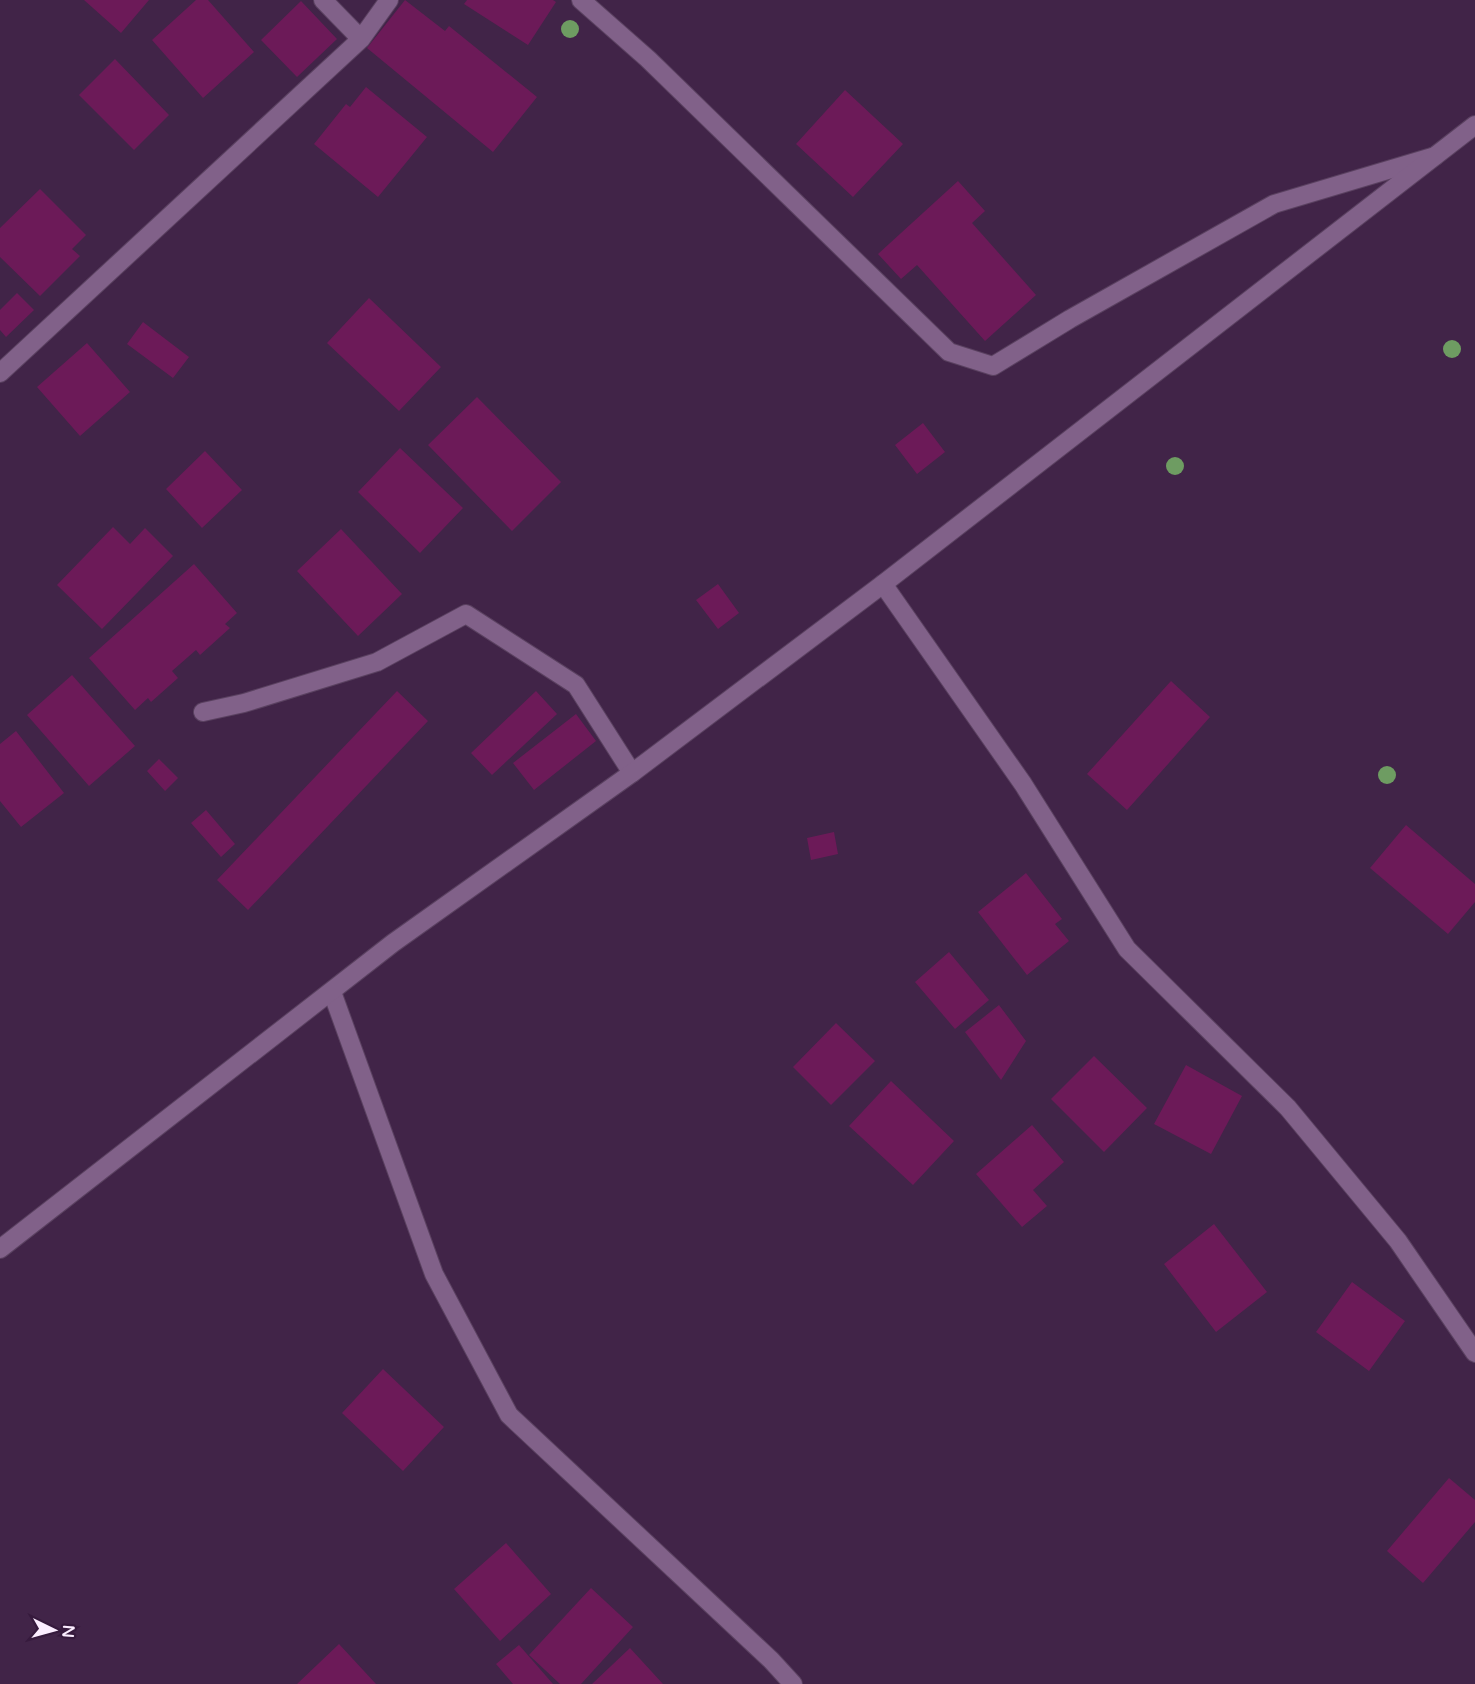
<svg xmlns="http://www.w3.org/2000/svg" width="1475" height="1684" viewBox="0 0 1475 1684" font-family="'Varela Round',sans-serif">
<style>
.building{fill:#6c1a58}
.lines{fill:none;stroke-linecap:round;stroke-linejoin:round}
.minor-casing{stroke:#5a4160;stroke-width:20}
.tertiary-casing{stroke:#5a4160;stroke-width:20}
.minor{stroke:#816189;stroke-width:18}
.tertiary{stroke:#816189;stroke-width:18}
.tree{fill:#6e9c62}
</style>
<rect width="100%" height="100%" fill="#412448"/>
<path class="building" d="M84,0H149L121,33Z
M196,0H208L254,52L203,98L152,40Z
M405,0L445,31L449,26L537,97L493,152L367,48Z
M467,0H553L556,2L528,45L464,4Z
M301,1L337,39L297,77L261,40Z
M115,59L169,115L134,150L79,95Z
M366,87L427,137L378,197L314,144L346,104L350,107Z
M845,90L903,144L853,197L796,144Z
M958,181L985,211L972,223L1036,295L985,341L917,265L901,279L878,254Z
M40,189L86,235L72,249L80,256L40,296L0,257V228Z
M17,293L34,310L6,337L0,330V310Z
M369,298L441,367L399,411L327,343Z
M143,322L189,357L173,378L127,344Z
M87,343L130,392L80,436L37,387Z
M477,397L561,482L512,531L428,445Z
M923,423L945,452L917,474L895,445Z
M400,448L463,508L420,553L358,492Z
M205,451L242,490L202,528L166,489Z
M113,527L130,544L145,528L173,556L102,629L57,585Z
M341,529L402,594L358,636L297,571Z
M194,564L237,613L225,624L230,628L200,655L196,650L172,671L178,678L151,702L148,698L135,710L89,658Z
M718,584L739,613L718,629L696,600Z
M72,675L135,746L89,786L27,715Z
M1171,681L1210,717L1127,810L1087,774Z
M397,691L428,721L248,910L217,880Z
M536,691L557,714L492,775L471,753Z
M576,714L596,741L534,790L513,763Z
M16,731L64,793L21,827L0,801V744Z
M159,759L178,778L165,791L147,771Z
M206,810L235,844L221,857L191,823Z
M1406,825L1475,884V902L1448,934L1370,868Z
M834,832L838,854L811,860L807,838Z
M1026,873L1062,919L1055,924L1069,941L1027,975L978,912Z
M949,952L989,1000L955,1029L915,982Z
M999,1005L1026,1041L1001,1080L965,1032Z
M836,1023L875,1061L831,1105L793,1067Z
M1094,1056L1147,1108L1104,1152L1051,1099Z
M1186,1065L1242,1096L1211,1154L1154,1124Z
M891,1081L954,1141L913,1185L849,1126Z
M1032,1125L1064,1162L1033,1190L1047,1206L1022,1227L976,1174Z
M1214,1224L1267,1292L1216,1332L1164,1264Z
M1352,1282L1405,1321L1369,1371L1316,1332Z
M383,1369L444,1427L403,1471L342,1413Z
M1449,1478L1475,1500V1522L1423,1583L1387,1551Z
M506,1543L551,1594L500,1641L454,1589Z
M591,1588L633,1627L581,1684H560L529,1655Z
M339,1644L376,1684H297Z
M519,1645L553,1684H513L496,1664Z
M630,1648L663,1684H592Z"/>
<g class="lines">
<g class="minor-casing">
<path id="minor" d="M323,0L361,39
M581,0L648,59L949,352L993,366L1070,319L1274,204L1435,156
M0,373L361,39L389,0
M883,584L1023,784L1127,949L1288,1108L1398,1241L1475,1353
M203,712L244,703L377,662L466,614L576,685L632,773
M332,992L434,1274L509,1415L771,1660L793,1684"/>
</g>
<g class="tertiary-casing">
<path id="tertiary" d="M0,1249L393,943L632,773L883,584L1475,125"/>
</g>
<use href="#minor" class="minor"/>
<use href="#tertiary" class="tertiary"/>
</g>
<g class="tree">
<circle cx="570" cy="29" r="9"/>
<circle cx="1452" cy="349" r="9"/>
<circle cx="1175" cy="466" r="9"/>
<circle cx="1387" cy="775" r="9"/>
</g>
<g transform="translate(54 1630) rotate(95)" stroke="#361a3d" stroke-width="4.5" paint-order="stroke">
<path d="M0-4.5L10 22L0 15L-10 22Z" fill="#fbedff"/>
<text y="-9" font-size="16" font-weight="bold" text-anchor="middle" fill="#fbedff">N</text>
</g>
</svg>
